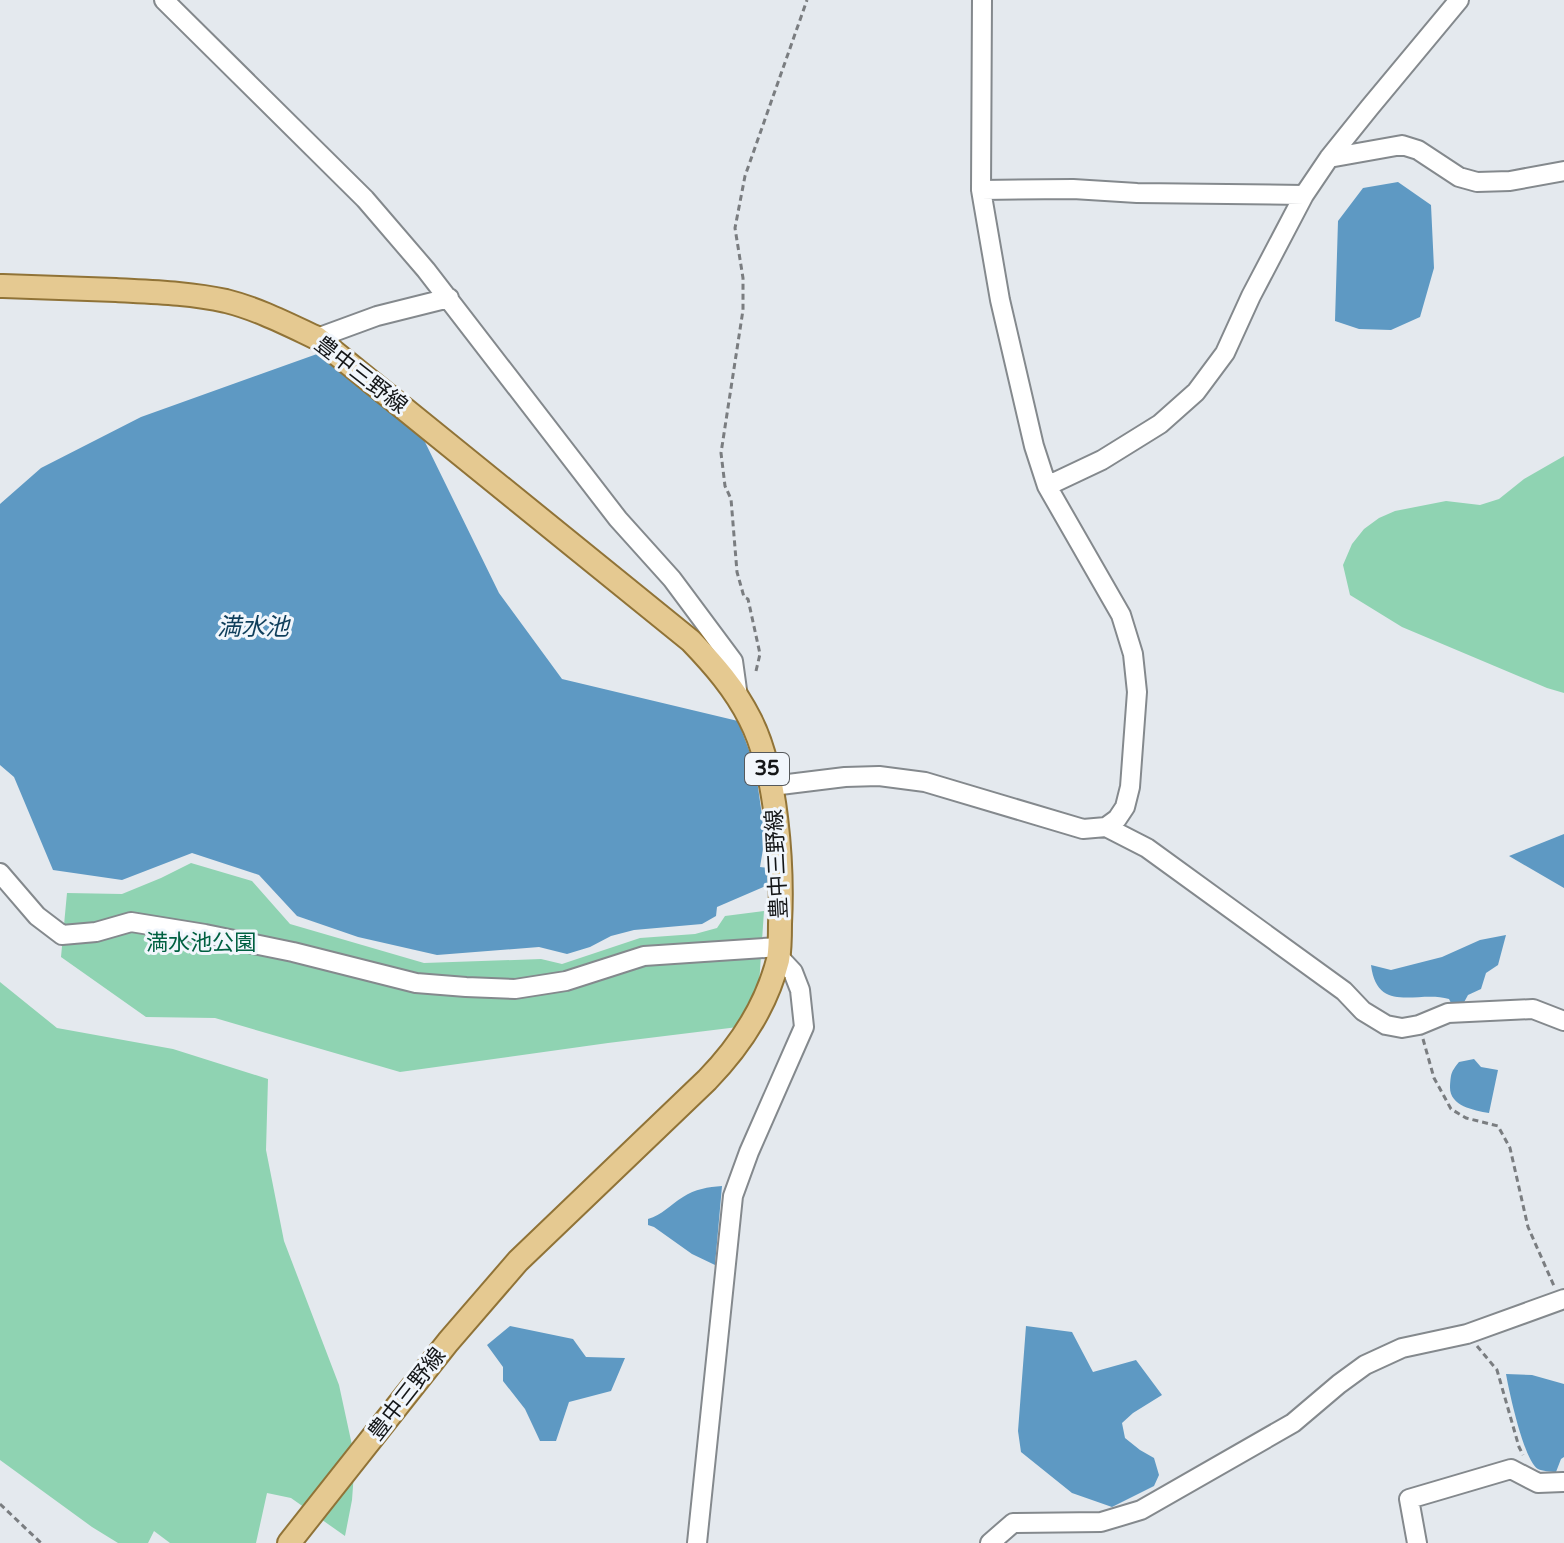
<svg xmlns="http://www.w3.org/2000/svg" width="1564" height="1543" viewBox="0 0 1564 1543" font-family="'Varela Round','Noto Sans JP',sans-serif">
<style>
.green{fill:#8fd3b2}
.water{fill:#5e99c3}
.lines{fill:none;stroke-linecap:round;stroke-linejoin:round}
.minor-casing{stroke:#84898d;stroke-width:22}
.major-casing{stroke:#907337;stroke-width:26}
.path{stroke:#7a7d80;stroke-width:3;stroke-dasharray:6 4;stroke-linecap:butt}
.minor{stroke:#fff;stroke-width:18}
.major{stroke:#e5c991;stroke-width:22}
.labels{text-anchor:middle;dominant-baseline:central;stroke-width:6;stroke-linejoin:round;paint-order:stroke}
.shield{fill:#f1f6fc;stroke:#56595c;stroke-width:2}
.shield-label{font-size:20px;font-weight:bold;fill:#141618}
.street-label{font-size:22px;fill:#141618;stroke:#f1f6fc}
.park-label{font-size:22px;fill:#006041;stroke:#f1f6fc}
.water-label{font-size:24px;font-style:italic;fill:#0f3e5b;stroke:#f1f6fc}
</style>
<rect width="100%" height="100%" fill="#e4e9ee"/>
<path class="green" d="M1564,456V693L1547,688L1402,627L1350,595L1343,565L1352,544L1364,529L1379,518L1395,511L1446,501L1480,505L1499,499L1524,479Z
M191,863L252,881L290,924L424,963L541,959L562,964L640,938L695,934L717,928L725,916L764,911L759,985L738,1027L608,1043L400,1072L215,1018L146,1017L61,957L67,893L122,894L161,878Z
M0,982L57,1028L173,1049L268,1079L266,1150L284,1241L339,1385L355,1459L352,1500L345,1536L291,1498L267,1493L256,1543H170L154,1531L148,1543H118L92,1527L0,1460Z"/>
<path class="water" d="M1398,182L1431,205L1434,268L1420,317L1391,330L1359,329L1335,321L1338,221L1363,188Z
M317,354L424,440L499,593L562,679L738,721L755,766L765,837L760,867L770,868L768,885L717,907L716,916L702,924L634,930L611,936L590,947L567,954L539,947L437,955L358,937L297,916L259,875L192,853L122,880L53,870L14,777L0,765V504L41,468L141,417Z
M1564,834V888L1509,856Z
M1506,935L1498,965L1486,973L1481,989L1468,995L1462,1006L1453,1007L1449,999C1418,990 1377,1015 1371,965L1391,970L1442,957L1480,940Z
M1474,1059L1481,1067L1498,1070L1489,1113C1473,1110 1449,1106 1450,1086C1451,1073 1451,1072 1459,1062Z
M722,1186L715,1265L692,1254L654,1227L648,1225V1219C662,1215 670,1205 683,1197C695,1189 708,1187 722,1186Z
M510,1326L573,1339L586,1357L625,1358L611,1391L569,1402L556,1441H540L525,1409L503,1381V1367L487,1345Z
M1026,1326L1072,1332L1093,1372L1136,1360L1162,1395L1133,1413L1122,1423L1125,1438L1140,1450L1154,1458L1159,1475L1154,1486L1112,1507L1072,1493L1021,1452L1018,1431Z
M1506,1374L1532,1375L1564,1384V1457L1561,1459L1556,1472C1551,1472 1542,1471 1538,1469C1524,1461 1509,1391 1506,1374Z"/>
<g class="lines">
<g class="minor-casing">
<path id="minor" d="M164,0L365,199L426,270L618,519L672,579L733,661L738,697
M1329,158L1402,145L1418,150L1459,177L1477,182L1510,181L1564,171
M981,190L1073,189L1137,193L1304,195
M317,338L377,316L449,298
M1047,486L1102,460L1160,424L1196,392L1225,353L1251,296L1304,195L1329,158L1370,107L1459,0
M772,786L845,777L879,776L925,782L1083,829L1106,827L1117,819L1125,807L1130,787L1137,692L1133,654L1121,615L1047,486L1034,446L1000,300L981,190L982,0
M1106,827L1147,848L1344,991L1363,1011L1386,1025L1402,1028L1419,1025L1448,1013L1533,1009L1564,1021
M0,873L37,916L62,935L96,932L131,922L205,934L293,952L416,983L466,987L515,989L566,981L644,956L779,947
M697,1543L733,1196L749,1152L804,1027L800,990L793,972L779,957
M990,1543L1013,1523L1101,1522L1141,1510L1293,1423L1339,1384L1365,1365L1402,1348L1467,1334L1564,1299
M1417,1543L1409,1499L1511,1469L1538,1483L1563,1482"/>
</g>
<g class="major-casing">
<path id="major" d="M0,286C39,287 78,289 116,290C153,292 190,293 226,301C258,309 287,324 317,338L691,641C714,665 735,689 750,719C777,771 783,866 780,924C780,936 780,949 778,960C766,1007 740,1046 707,1080L518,1261L448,1342L289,1543"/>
</g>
<path class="path" d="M756,671L760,654L748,599L744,597L737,572L731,499L725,486L721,453L743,310V278L735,228L745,176L807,0
M1423,1039L1434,1078L1451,1109L1466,1118L1498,1126L1510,1148L1528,1227L1554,1286
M1477,1346L1497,1370L1519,1447L1523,1455
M0,1504L41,1543"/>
<use href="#minor" class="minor"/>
<use href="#major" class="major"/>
</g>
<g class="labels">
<rect class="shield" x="745" y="753" width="44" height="32" rx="6"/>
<g class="shield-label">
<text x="767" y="769">35</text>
</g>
<g class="street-label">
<text transform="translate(361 375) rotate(38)">豊中三野線</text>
<text transform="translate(777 864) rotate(-93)">豊中三野線</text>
<text transform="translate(407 1394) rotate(-52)">豊中三野線</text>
</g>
<g class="park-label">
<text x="201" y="943">満水池公園</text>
</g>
<g class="water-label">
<text x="253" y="627">満水池</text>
</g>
</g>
</svg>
